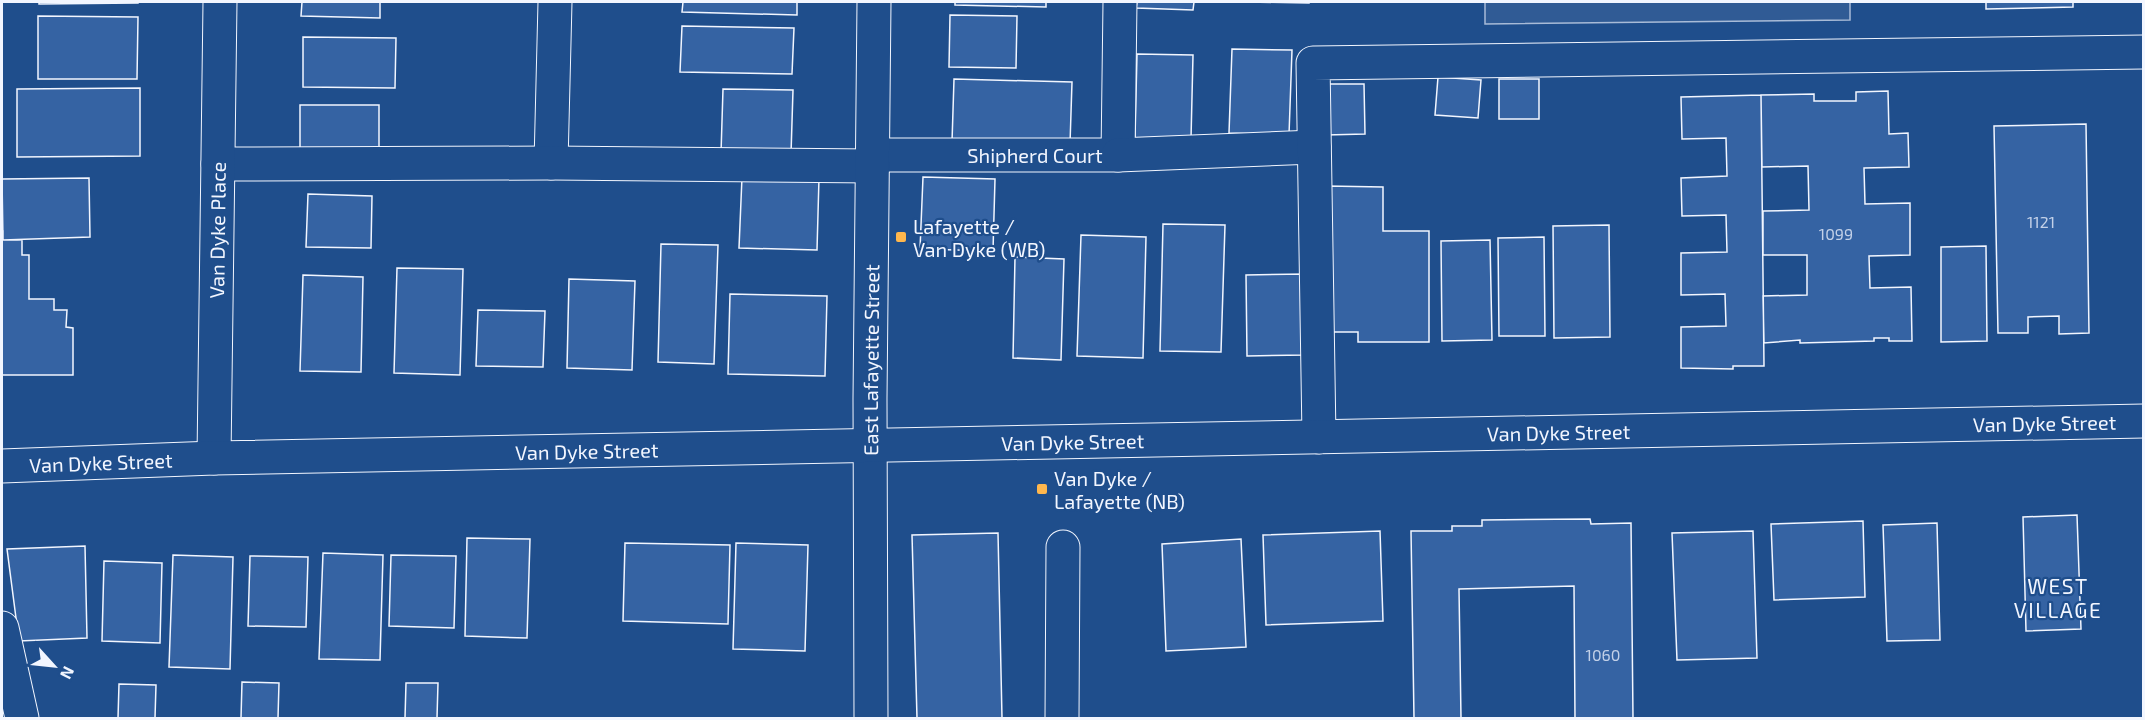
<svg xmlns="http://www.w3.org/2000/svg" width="2145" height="720" viewBox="0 0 2145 720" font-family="'Exo 2',sans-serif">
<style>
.built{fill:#305b95;stroke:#a8bbd7;stroke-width:1.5}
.building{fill:#3563a3;stroke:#f2f6ff;stroke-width:1.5}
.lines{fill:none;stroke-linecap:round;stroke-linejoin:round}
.minor-casing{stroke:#f2f6ff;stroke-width:35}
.major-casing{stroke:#f2f6ff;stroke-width:35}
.minor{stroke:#1f4e8c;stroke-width:33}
.major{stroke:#1f4e8c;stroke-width:33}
.poi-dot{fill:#ffb74d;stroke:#1f4e8c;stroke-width:2}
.labels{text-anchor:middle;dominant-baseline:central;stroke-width:4.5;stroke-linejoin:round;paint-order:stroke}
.number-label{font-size:16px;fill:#c3d1e8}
.street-label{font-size:20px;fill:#f2f6ff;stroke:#1f4e8c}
.poi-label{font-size:20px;fill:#f2f6ff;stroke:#1f4e8c;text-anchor:start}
.neighbourhood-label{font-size:21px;letter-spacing:1.5px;fill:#f2f6ff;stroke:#1f4e8c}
</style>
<rect width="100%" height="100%" fill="#1f4e8c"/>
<path class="built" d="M1485,2H1850V20L1485,24Z"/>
<path class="building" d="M39,2H138V3L39,4Z
M302,2H380V18L301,16Z
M683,2H797V15L682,12Z
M955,2H1046V7L955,5Z
M1137,2H1194L1193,10L1136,8Z
M1248,2H1309V3Z
M1986,2H2073V7L1986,9Z
M950,15L1017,16L1016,68L949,67Z
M38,16L138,17L137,79H38Z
M682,26L794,28L792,74L680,72Z
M303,37L396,38L395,88L303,87Z
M1232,49L1292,50L1289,135L1229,133Z
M1137,54L1193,55L1191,139L1135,138Z
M1438,77L1481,80L1478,118L1435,115Z
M954,79L1072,82L1070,144L952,142Z
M1499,79H1539V119H1499Z
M1325,84H1364L1365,134L1326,135Z
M140,88V156L17,157V89Z
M723,89L793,90L791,154L721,153Z
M1888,91L1889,134L1908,133L1909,167L1864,168L1865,204L1910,203V255L1869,256L1870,288L1911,287L1912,341H1889V338H1874V341L1800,343V340L1764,343L1763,296L1807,295V255H1763V211L1809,210L1808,166L1762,167L1761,95L1814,94V101H1856V92Z
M1761,95L1764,366H1733V369L1681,368V327L1726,326L1725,294L1681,295V253L1727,252L1726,215L1682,216L1681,178L1727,176L1726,138L1682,139L1681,97Z
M300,105H379V157L300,156Z
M2086,124L2089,333L2059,334V316L2028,317V333H1998L1994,126Z
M742,177L819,178L817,250L739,248Z
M923,177L995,179L993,251L920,249Z
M89,178L90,237L3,240L2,179Z
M1327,186L1383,187V231H1429V342H1358V332H1328Z
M308,194L372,196L371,248L306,247Z
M1163,224L1225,225L1221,352L1160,351Z
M1609,225L1610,337L1554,338L1553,226Z
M2,231H3V240H22V255H29V299H54V310H67L66,327L73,328V375H2Z
M1081,235L1146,237L1143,358L1077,356Z
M1544,237L1545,336H1499L1498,238Z
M1490,240L1492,340L1442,341L1441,241Z
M661,244L718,245L714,364L658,362Z
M1986,246L1987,341L1941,342V247Z
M1015,257L1064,259L1061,360L1013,358Z
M397,268L463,269L460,375L394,373Z
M1305,274L1306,355L1247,356L1246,275Z
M303,275L363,277L361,372L300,371Z
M569,279L635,281L632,370L567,368Z
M730,294L827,296L825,376L728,374Z
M478,310L545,311L543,367L476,366Z
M2077,515L2081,629L2026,631L2023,517Z
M1590,519L1591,524L1631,523L1633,718H1575L1574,586L1459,589L1461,718H1414L1411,531H1452V526H1482V520Z
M1863,521L1865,597L1774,600L1771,524Z
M1937,523L1940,640L1887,641L1883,525Z
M1380,531L1383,621L1266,625L1263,535Z
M1753,531L1757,658L1677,660L1672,533Z
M998,533L1002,718H917L912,535Z
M467,538L530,539L527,638L465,636Z
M1241,539L1246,647L1166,651L1162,544Z
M625,543L730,545L728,624L623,621Z
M736,543L808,545L805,651L733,649Z
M85,546L87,638L19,641L7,549Z
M323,553L383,555L380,660L319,659Z
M173,555L233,557L230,669L169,667Z
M391,555L456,556L454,628L389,626Z
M250,556L308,557L306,627L248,626Z
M104,561L162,563L160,643L102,641Z
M242,682L279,683L278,718H241Z
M406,683H438L437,718H405Z
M119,684L156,685L155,718H118Z"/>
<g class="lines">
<g class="minor-casing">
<g id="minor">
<path id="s1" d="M873,155H1118L1120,2"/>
<path d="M1118,155L1314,147"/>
<path d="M551,163L555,2"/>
<path d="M218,164L551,163L873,166"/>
<path d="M1319,437L1313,63L2144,52"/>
<path id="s2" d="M214,458L220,2"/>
<path d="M2,628L22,718"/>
<path id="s3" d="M871,718L870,399L874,2"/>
<path d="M1062,718L1063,547"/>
</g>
</g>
<g class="major-casing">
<g id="major">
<path id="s4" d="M2,466L214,458L2144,421"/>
</g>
</g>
<use href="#minor" class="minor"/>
<use href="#major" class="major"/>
</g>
<g class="poi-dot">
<rect x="895" y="231" width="12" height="12" rx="3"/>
<rect x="1036" y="483" width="12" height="12" rx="3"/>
</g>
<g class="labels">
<g class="number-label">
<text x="2041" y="221">1121</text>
<text x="1836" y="233">1099</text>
<text x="1603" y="654">1060</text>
</g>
<g class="street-label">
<text stroke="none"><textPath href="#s1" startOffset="162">Shipherd Court</textPath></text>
<text stroke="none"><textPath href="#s2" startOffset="228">Van Dyke Place</textPath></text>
<text stroke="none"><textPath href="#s3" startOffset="358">East Lafayette Street</textPath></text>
<text stroke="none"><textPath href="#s4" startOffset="2043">Van Dyke Street</textPath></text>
<text stroke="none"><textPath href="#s4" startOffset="1557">Van Dyke Street</textPath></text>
<text stroke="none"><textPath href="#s4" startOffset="1071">Van Dyke Street</textPath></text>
<text stroke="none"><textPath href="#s4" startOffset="585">Van Dyke Street</textPath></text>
<text stroke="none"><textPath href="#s4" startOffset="99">Van Dyke Street</textPath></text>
</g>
<g class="poi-label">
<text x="913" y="226">Lafayette /<tspan x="913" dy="23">Van Dyke (WB)</tspan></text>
<text x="1054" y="478">Van Dyke /<tspan x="1054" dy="23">Lafayette (NB)</tspan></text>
</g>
<g class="neighbourhood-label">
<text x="2058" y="585">WEST<tspan x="2058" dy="24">VILLAGE</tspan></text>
</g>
</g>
<rect width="2145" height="720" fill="none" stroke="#f2f6ff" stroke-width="6"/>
<g transform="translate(54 666) rotate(117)" stroke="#1f4e8c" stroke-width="4.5" paint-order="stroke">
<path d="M0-4.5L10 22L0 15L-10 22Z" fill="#f2f6ff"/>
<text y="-9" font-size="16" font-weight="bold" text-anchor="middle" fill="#f2f6ff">N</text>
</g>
</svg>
